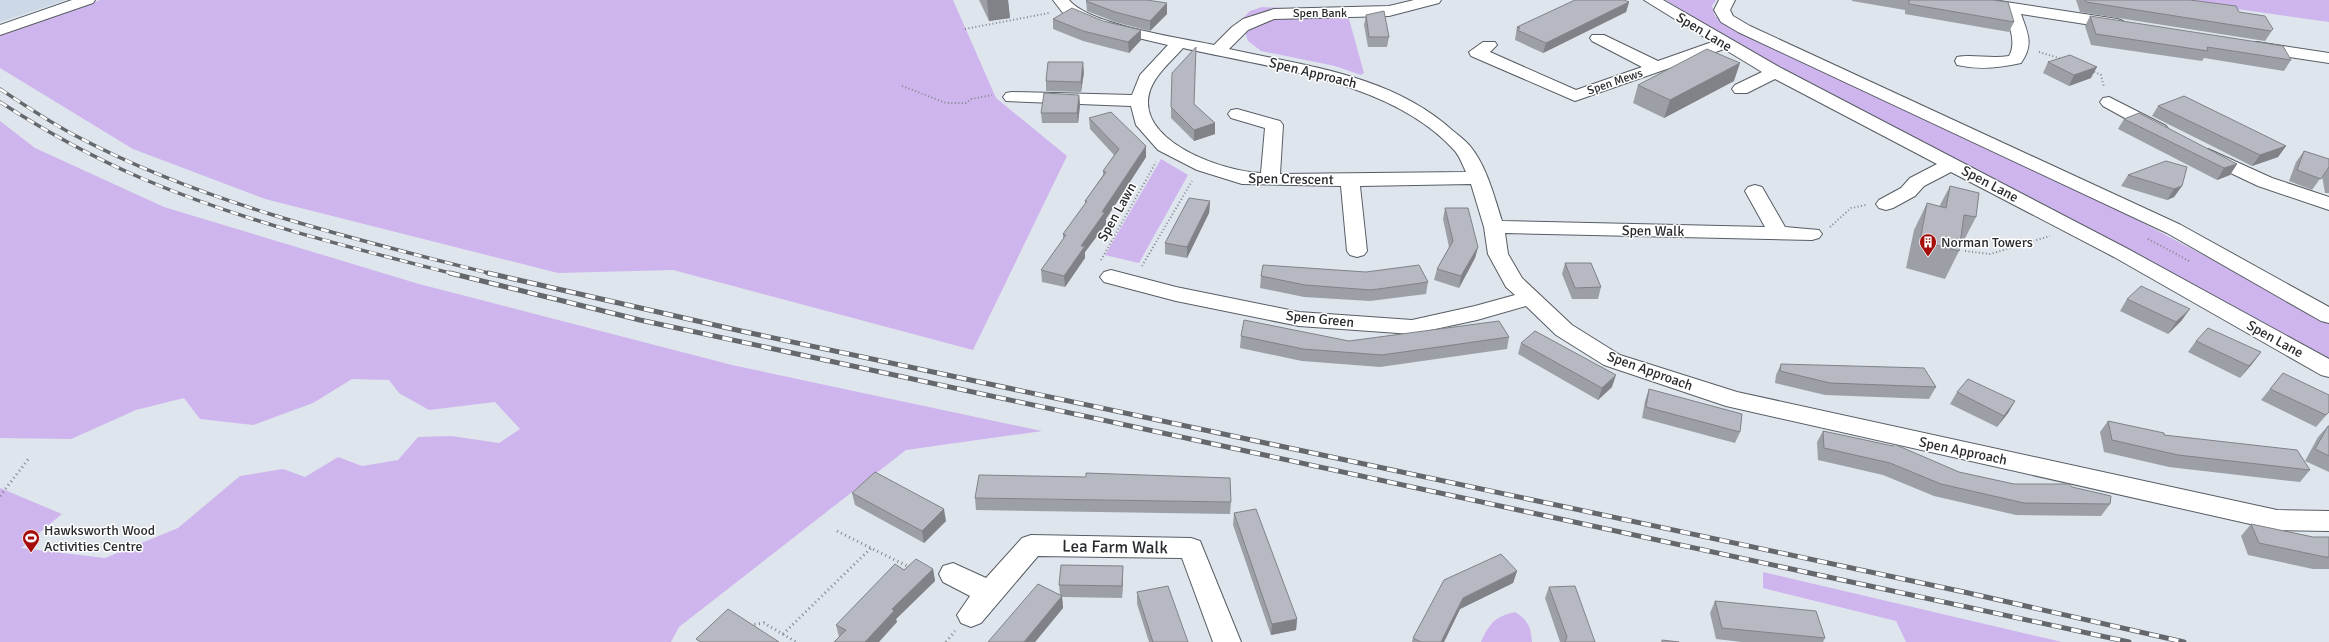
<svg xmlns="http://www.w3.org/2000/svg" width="2329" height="642" viewBox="0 0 2329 642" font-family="Signika,sans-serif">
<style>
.built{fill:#cdd8e6}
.green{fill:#cfb5ed}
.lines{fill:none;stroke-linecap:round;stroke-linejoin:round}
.minor-casing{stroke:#575d64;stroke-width:2}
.path-far1{stroke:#82878c;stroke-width:2;stroke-dasharray:1 2.5;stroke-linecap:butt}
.path{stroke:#82878c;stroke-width:3;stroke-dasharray:1 3.5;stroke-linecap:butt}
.minor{fill:#fff;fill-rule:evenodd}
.rail-far1-casing{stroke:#64686d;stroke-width:3.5}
.rail-casing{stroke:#64686d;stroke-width:5}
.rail-far1{stroke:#fff;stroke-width:2.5;stroke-dasharray:8;stroke-linecap:butt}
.rail{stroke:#fff;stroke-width:3.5;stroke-dasharray:10;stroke-linecap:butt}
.wall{fill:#9d9fa7}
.shaded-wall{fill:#808288}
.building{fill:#b7b9c2;stroke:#808288}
.labels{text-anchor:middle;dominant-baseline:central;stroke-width:3;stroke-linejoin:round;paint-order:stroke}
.far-street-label{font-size:12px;fill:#292b2e;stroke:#fff}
.street-label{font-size:14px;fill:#292b2e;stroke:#fff}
.poi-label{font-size:14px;fill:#292b2e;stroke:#fff;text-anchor:start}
.near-street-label{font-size:17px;fill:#292b2e;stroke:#fff}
</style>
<rect width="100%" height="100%" fill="#dee5ed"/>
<path class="built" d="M0,0H66L0,22Z"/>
<path class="green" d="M100,0H953L996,98L1067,156L973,350L673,270L558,273L265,199L133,149L0,68V35Z
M1666,0H1716L1712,6L1715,16L1729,27L2113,207L2329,322V360L2068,217L1753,54Z
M2174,0H2329V22Z
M1262,7L1286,8L1260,13L1241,20L1250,11Z
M1300,16L1349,19L1364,73L1361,75L1335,66L1261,51L1248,41L1245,32L1265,20Z
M0,121L35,148L164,207L419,284L732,365L1042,431L906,450L679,627L671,642H0V488L62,514L21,548L105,558L178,528L240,476L283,469L305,477L338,457L362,466L398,460L418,437L451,436L499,443L520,429L495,402L429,410L399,393L389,380L352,379L313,403L253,425L200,419L184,398L136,410L71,439L0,438Z
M1161,159L1188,175L1139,263L1105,255Z
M1763,572L2062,642H1906L1896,621L1763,588Z
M1515,612C1528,620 1531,627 1532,642H1481C1490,623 1494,617 1515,612Z"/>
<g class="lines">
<g class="minor-casing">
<path id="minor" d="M72,0H95L93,3L0,35V25Z
M1053,0H1069C1089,25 1181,38 1214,45L1232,27L1243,19L1274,9L1389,6L1414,0H1441L1439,3L1389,16L1274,19L1248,30L1229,49C1306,66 1391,75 1452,130C1458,135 1465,140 1470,146C1487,167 1494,196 1502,221L1765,227L1745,191L1748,187L1755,185L1762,187L1785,227L1819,230L1822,234L1819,238L1812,240L1505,233L1508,254L1522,278L1572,325L1620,355L1737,392L2277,510L2329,511V531L2277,530L1726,406L1604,365L1556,335L1526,306L1477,320L1412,334L1299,326L1176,301L1104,282L1100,277L1104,272L1111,270L1176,287L1299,312L1412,320L1475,306L1515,295L1506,287L1488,254L1484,227L1471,184L1360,186L1367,251L1364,255L1357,257L1350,255L1347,251L1341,186L1242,184L1197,170L1158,150L1136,125L1131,106L1006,101L1003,97L1006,93L1012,92L1132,95L1140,75L1168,45L1104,30L1063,13ZM1183,48C1270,68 1393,81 1455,151C1460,157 1463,166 1466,172L1280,174L1283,125L1280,121L1237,109L1231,110L1228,114L1231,118L1265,128L1261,173C1226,172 1146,145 1148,101C1149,79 1170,63 1183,48Z
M1644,0H1663L1781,68L2128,249L2329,359V377L2321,375L2114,257L1951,172L1924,186L1915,196L1893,208L1886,210L1879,208L1876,204L1879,200L1901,188L1910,178L1937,164L1775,79L1747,93H1735L1732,89L1735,85L1762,72L1724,49L1575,101L1471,56L1469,52L1483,42H1495L1497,45L1490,52L1576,90L1642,67L1592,41L1590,38L1592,35H1604L1658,61L1712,42Z
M1719,0H1735L1730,10L1733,16L1750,26L2181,225L2329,307V323L2321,321L2167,233L1738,32L1721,22L1714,10Z
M1955,0H1993L2117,19L2123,21L2125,24L2123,27L2117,29L2021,14C2028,34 2034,44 2021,63C1999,68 1979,70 1957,65L1955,61L1957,57C1972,54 1991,59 2009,56C2017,42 2009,25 2004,11L1963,5L1957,3Z
M2257,42L2329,53V63L2251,51L2249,47L2251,43Z
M2109,97L2166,126L2169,130L2166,134H2154L2103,106L2100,102L2103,98Z
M2208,149L2272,178L2329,197V210L2258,186L2201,159L2199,155L2201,151Z
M1031,535L1191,538L1200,541L1241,642H1213L1182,558L1038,556L981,623L971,627L961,623L957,615L970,596L943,582L939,574L943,566L953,563L986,578L1022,538Z"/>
</g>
<path class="path-far1" d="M965,29L1049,13
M2039,52L2062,59
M2091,70L2101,75L2104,87
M902,86L946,103H966L971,99L992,95
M1830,227L1851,208L1866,205
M2148,239L2191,262
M1965,251L1990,254L2050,236
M1101,260L1156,162
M1142,266L1192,181"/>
<path class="path" d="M0,496L30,457
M837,531L909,567
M750,625L764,623L796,642
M783,634L871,548
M946,642L955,631"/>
<use href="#minor" class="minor"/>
<g class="rail-far1-casing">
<path id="rail-far1" d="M0,89C26,106 52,124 80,138C203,203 357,240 492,274
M0,102C45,131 92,157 141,178C241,221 349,247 454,274"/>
</g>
<g class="rail-casing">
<path id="rail" d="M450,273L640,320L2129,642
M488,273L741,331L1964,592L2184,642"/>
</g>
<use href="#rail-far1" class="rail-far1"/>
<use href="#rail" class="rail"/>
</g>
<path class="wall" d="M979,0H1008L1010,18L989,21Z
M1852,0H1992L2014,22L2009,32L1905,14V10L1852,1Z
M2076,0H2190L2239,12L2273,29L2265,41L2080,12Z
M1086,1L1167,3V14L1150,31L1115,22L1087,11Z
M1629,2L1626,12L1543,53L1515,40L1517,27Z
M1366,15L1389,37L1387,47H1368L1364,25Z
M2090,16L2291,60L2284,71L2204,58L2202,61L2091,45L2085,26Z
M1053,19L1103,21L1141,30V40L1129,53L1083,41L1053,29Z
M2048,62L2091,78L2069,86L2043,73Z
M1084,72L1081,92L1046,91V81Z
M1734,81L1664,118L1633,103L1638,85Z
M1079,95L1080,105L1078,123H1042L1041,113Z
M1194,104L1215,123V134L1194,141L1171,118V107Z
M2158,106L2286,146L2278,157L2252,166L2152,116Z
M1089,118L1146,146V157L1106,219V224L1085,252V258L1065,287L1042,282L1041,270L1063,239V234L1085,204V201L1103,175V171L1114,155L1090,129Z
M2124,119L2237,164L2230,175L2217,180L2118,129Z
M2304,151L2329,159V193H2325L2322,176L2312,190L2289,181L2296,162Z
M2128,175L2182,186L2174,197L2167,200L2121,186Z
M1950,186L1976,217L1962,244H1960L1959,251L1945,279L1906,268L1914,230L1927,203L1939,207Z
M1210,201L1209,213L1187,258L1165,254V243Z
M1445,208L1478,247L1475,258L1459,288L1434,280L1437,269L1449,247L1443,219Z
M1565,263L1601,287L1598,299H1572L1562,274Z
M1261,276L1428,282L1426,294L1370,301L1304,297L1260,288Z
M2127,299L2182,320L2168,334L2120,311Z
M1241,336L1349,341L1509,337L1507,349L1380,367L1302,361L1240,348Z
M2196,341L2261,352L2252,364L2240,378L2188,352Z
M1521,343L1612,387L1598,400L1518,354Z
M1781,364L1936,387L1929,399L1825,395L1775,383L1776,375Z
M1649,389L1740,432L1735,443L1642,418L1645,401Z
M2270,389L2329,412L2316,427L2261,400Z
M1957,392L2015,401L2008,413L1997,427L1950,404Z
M2108,421L2164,435L2310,470L2300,482L2169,467L2104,452L2100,432Z
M2328,426H2329V472L2305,461L2318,437Z
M1823,431L1959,472L2014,484L2072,487L2110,504L2101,516L2016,515L1934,496L1883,475L1818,460L1817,442Z
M852,493L946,521L924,543L855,505Z
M975,498L1231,502L1230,514L976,510Z
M1234,513L1297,619L1296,630L1271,635L1233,525Z
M2251,524L2313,537H2329V569H2313L2248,555L2241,536Z
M933,569L935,581L896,619L897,622L839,637L836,625L904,570Z
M1517,571L1513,583L1460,609L1444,642H1412L1413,638Z
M1123,577L1122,598L1062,597L1063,608L1035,642H988L1060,595L1059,585Z
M1549,587L1595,642H1560L1545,598Z
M1137,592L1188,642H1149L1137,604Z
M1715,601L1825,638L1823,642H1742L1716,639L1710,613Z"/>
<path class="shaded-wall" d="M987,0H1008L1010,18L989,21Z
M1629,2L1626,12L1543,53L1546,43Z
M1167,3V14L1150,31V21Z
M1141,30V40L1129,53L1128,42Z
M1083,62L1084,72L1081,92V82Z
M1740,63L1734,81L1664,118L1670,100Z
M2097,67L2091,78L2069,86L2074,75Z
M1079,95L1080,105L1078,123L1077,113Z
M1215,123V134L1194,141V130Z
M1146,146V157L1106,219V224L1085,252V258L1065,287L1064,276L1081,246L1102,212Z
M2286,146L2278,157L2252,166L2260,155Z
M2237,164L2230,175L2217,180L2224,168Z
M2182,186L2174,197L2167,200L2174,189Z
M1210,201L1209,213L1187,258V247Z
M1478,247L1475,258L1459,288L1461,276Z
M2190,309L2182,320L2168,334L2176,322Z
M2261,352L2252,364L2240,378L2249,366Z
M1616,375L1612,387L1598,400L1602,388Z
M2015,401L2008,413L1997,427L2004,416Z
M944,509L946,521L924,543L922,531Z
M1123,566V577L1122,598V586Z
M933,569L935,581L896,619L897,622L879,642H865L892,609Z
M1517,571L1513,583L1460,609L1444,642H1441L1463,598Z
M1062,596L1063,608L1035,642H1024Z
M1297,619L1296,630L1271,635L1272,624Z"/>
<path class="building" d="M1088,0H1147L1167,3L1150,21L1115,12L1086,1Z
M1575,0H1624L1629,2L1546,43L1517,30L1520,28L1517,27Z
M1909,0H1992L2008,2L2014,22L1909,4Z
M2085,0H2190L2236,6L2239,12L2265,16L2273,29L2271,31L2086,2Z
M1072,8L1103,21L1141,30L1128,42L1083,31L1053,19Z
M1384,11L1389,37H1369L1366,15Z
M2090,16L2283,46L2291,60L2207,47L2208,51L2096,34Z
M1196,47L1194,104L1215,123L1194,130L1171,107L1172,73Z
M1707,49L1740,63L1670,100L1638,85Z
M2070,55L2097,67L2074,75L2048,62Z
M1048,62H1083L1081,82L1046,81Z
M1044,93L1079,95L1077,113H1041Z
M2184,96L2286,146L2260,155L2158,106Z
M1111,112L1146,146L1102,212H1105L1081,246H1085L1064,276L1041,270L1066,235L1063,234L1087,201H1085L1106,172L1103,171L1119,149L1089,118Z
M2139,113L2237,164L2224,168L2124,119Z
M2304,151L2329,159V167L2321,179L2297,170Z
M2166,161L2187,167L2182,186L2174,189L2128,175Z
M1950,186L1979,193L1976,217L1964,215L1959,251L1920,241L1927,203L1946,208Z
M1189,198L1210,201L1187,247L1165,243Z
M1445,208H1468L1478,247L1461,276L1437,269L1453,241Z
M1565,263H1591L1601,287L1575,288Z
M1263,265L1366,272L1419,265L1428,282L1371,290L1305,285L1261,276Z
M2141,286L2190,309L2176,322L2127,299Z
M1244,320L1349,341L1499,321L1509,337L1382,355L1303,349L1241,336Z
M2208,328L2261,352L2249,366L2196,341Z
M1535,331L1616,375L1602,388L1521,343Z
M1781,364L1924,368L1936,387L1830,383L1780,371Z
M2283,373L2329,395V412L2326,415L2270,389Z
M1968,379L2015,401L2004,416L1957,392Z
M1649,389L1742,414L1740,432L1646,407Z
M2108,421L2164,433V435L2297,450L2310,470L2178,455L2112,440Z
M2328,426H2329V456L2315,449Z
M1823,431L1893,446L1894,444L1959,472L2014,484H2069L2072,487L2111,496L2110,504L2024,503L1941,484L1890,463L1824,448Z
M875,472L944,509L922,531L852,493Z
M1086,473L1230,478L1231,502L975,498L979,475L1086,477Z
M1256,509L1297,619L1272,624L1234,513Z
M2251,524L2313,537H2329V557H2325L2259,543Z
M1501,554L1517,571L1463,598L1441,642H1421L1413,638L1444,580Z
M916,559L933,569L892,609L894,611L865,642H834L846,630L836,625L895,564L904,570Z
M1061,565L1123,566L1122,586L1059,585Z
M1038,584L1062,596L1024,642H988Z
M1168,586L1188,642H1153L1137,592Z
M1575,586L1595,642H1565L1567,637L1549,587Z
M1715,601L1816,611L1825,638L1722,628Z
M728,609L779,642H701L696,639Z
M1662,640L1679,642H1662Z"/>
<defs>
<g id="building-pin" transform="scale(0.9)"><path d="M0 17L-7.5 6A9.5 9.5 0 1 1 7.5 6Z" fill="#a40d0a" stroke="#fff"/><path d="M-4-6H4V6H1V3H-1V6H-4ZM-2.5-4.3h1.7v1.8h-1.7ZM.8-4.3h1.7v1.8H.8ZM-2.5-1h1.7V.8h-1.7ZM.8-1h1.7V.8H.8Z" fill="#fff"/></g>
<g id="stadium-pin" transform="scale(0.9)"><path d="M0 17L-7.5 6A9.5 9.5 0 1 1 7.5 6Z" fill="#a40d0a" stroke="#fff"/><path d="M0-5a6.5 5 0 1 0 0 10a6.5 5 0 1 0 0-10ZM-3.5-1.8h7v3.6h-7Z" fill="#fff"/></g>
</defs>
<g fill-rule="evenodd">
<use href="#building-pin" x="1928" y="242"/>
<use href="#stadium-pin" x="31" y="538"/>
</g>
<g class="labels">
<g class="far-street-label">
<text x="1320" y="13">Spen Bank</text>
<text transform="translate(1615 82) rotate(-19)">Spen Mews</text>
</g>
<g class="street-label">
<text transform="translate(1704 32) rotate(31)">Spen Lane</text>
<text transform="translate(1313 73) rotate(14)">Spen Approach</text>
<text transform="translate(1291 179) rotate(1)">Spen Crescent</text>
<text transform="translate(1990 184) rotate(28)">Spen Lane</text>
<text transform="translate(1117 212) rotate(-61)">Spen Lawn</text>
<text transform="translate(1653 231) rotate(1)">Spen Walk</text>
<text transform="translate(1320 319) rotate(6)">Spen Green</text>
<text transform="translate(2275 339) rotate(29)">Spen Lane</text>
<text transform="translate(1650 371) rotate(20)">Spen Approach</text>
<text transform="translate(1963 451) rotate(12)">Spen Approach</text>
</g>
<g class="poi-label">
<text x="1941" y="242">Norman Towers</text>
<text x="44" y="530">Hawksworth Wood<tspan x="44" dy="16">Activities Centre</tspan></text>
</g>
<g class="near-street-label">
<text transform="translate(1115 547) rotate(1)">Lea Farm Walk</text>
</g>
</g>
</svg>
